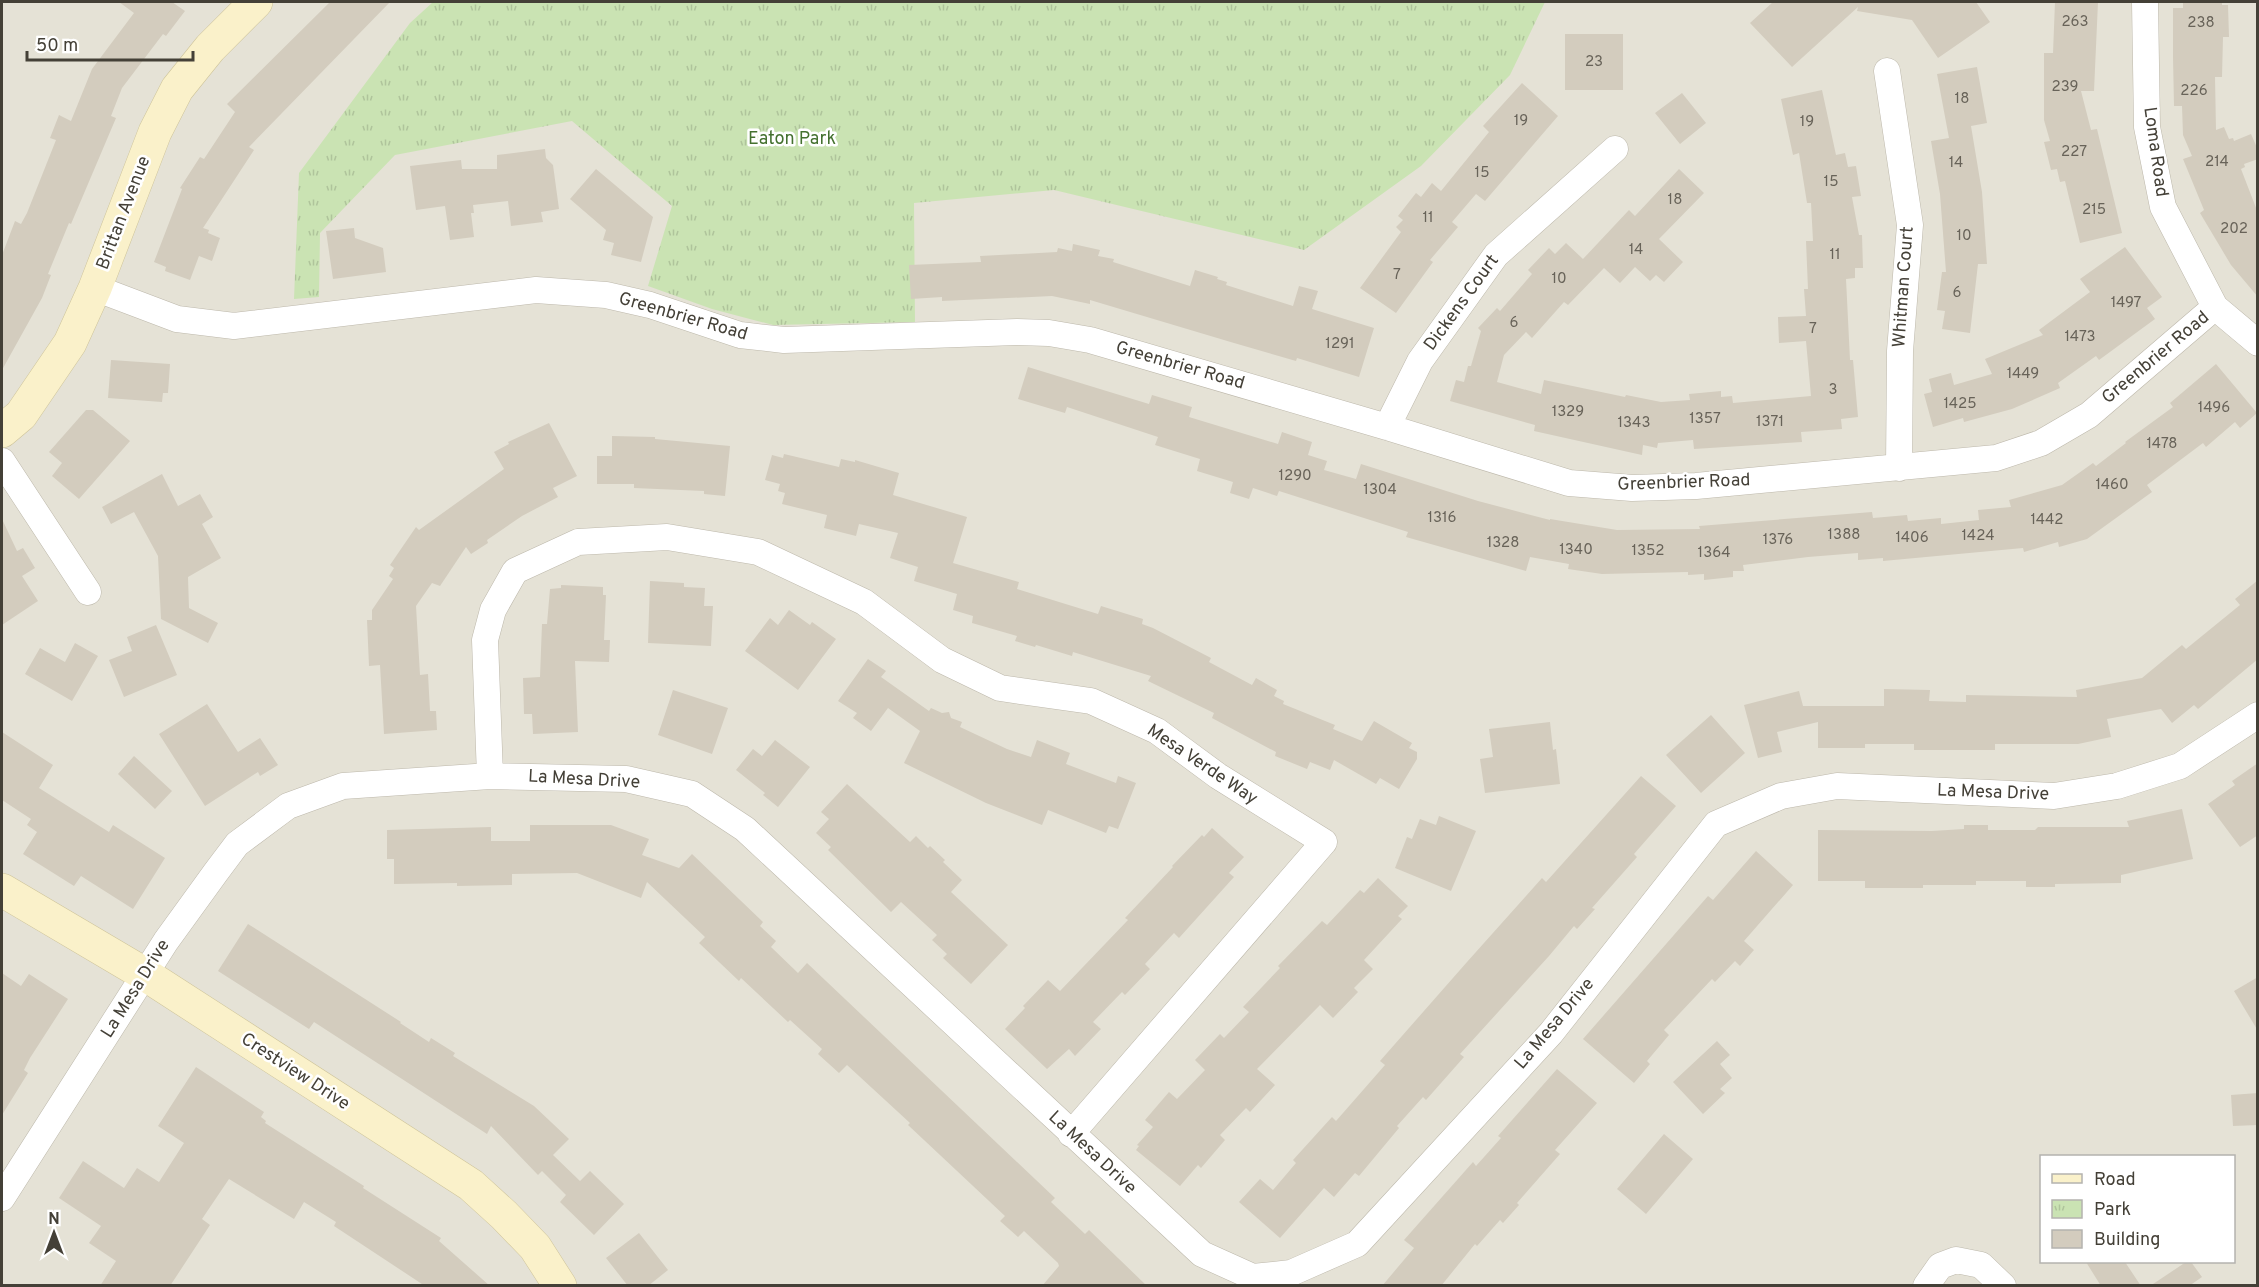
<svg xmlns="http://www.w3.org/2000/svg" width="2259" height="1287" viewBox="0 0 2259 1287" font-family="Overpass,sans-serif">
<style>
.residential{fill:#e5e2d6;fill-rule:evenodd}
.park{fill:url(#park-tufts)}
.building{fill:#d3ccbe}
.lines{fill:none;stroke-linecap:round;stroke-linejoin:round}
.minor-casing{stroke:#bdb8ab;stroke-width:27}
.secondary-casing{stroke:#cec49a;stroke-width:34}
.minor{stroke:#fff;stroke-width:26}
.secondary{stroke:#faf1ca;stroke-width:33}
.labels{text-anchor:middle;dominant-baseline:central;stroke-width:5;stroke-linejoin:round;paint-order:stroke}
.number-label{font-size:15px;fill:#686359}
.park-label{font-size:18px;fill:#44712f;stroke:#fff}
.street-label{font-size:18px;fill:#444037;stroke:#fff}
</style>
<defs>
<pattern id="park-tufts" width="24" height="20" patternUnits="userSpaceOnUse" patternTransform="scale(1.5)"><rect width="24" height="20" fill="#cae3b3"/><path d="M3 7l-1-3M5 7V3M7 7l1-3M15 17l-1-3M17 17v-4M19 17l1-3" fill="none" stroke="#afc49b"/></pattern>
</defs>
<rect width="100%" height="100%" fill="#f2efe7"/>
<path class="residential" d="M2,2H2257V1285L2,1286ZM2042,1156H2234V1262H2042Z"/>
<path class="park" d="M433,2H1545L1510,75L1421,166L1304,250L1054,190L914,203L915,322L773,325L712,309L648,286L672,206L572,121L395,155L320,233L319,297L294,299L299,173L410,23Z"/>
<path class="building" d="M119,2H172L185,11L166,36L163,34L122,88L111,116L116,118L71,224L69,223L48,274L51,275L42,298L2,370V255L15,221L21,224L27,213L56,140L50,138L59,115L71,121L92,69L134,13Z
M330,2H390L249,147L254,150L203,228L209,230L208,233L220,238L212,261L199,256L190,280L165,271L166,267L154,262L182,189L180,188L200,157L204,159L235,112L227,104Z
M1773,2H1976L1990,22L1938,58L1912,20L1857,11L1858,7L1792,67L1750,23Z
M2055,2H2098L2094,91H2081L2091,130L2097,129L2122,233L2080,243L2065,181L2060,182L2057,169L2051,170L2044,142L2050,141L2044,120V53H2053Z
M2183,2H2222V5H2228L2229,37H2223L2222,77H2215L2216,130L2224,127L2229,139L2233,138L2234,141L2251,134L2258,150V159L2244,164L2245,167L2241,169L2258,213V297L2231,265L2200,213L2204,210L2183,159L2192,156L2183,135L2182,106H2174L2173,57V8H2183Z
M1565,34H1623V90H1565Z
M1977,67L1987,123L1971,126L1982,192L1987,264H1978L1970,333L1942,329L1945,311L1937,310L1942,272H1946L1940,194L1931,141L1949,138L1937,74Z
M1522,83L1558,116L1485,201L1476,194L1452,222L1458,227L1430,260L1433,262L1396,313L1360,288L1401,232L1396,227L1403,220L1398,216L1416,193L1421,197L1432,183L1441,191L1489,132L1483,126Z
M1822,90L1836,155L1845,153L1848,167L1856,166L1861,196L1852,197L1859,235H1862L1863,268H1855V278L1846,279L1850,360H1853L1858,417L1841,419L1842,429L1801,432L1802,442L1694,449L1693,440L1658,443L1657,448L1643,445L1642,455L1534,431L1535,425L1450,401L1456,380L1464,382L1468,366H1471L1481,331L1478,328L1497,308L1500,311L1532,274L1528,270L1549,248L1555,254L1566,243L1583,259L1629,210L1635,216L1679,169L1704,193L1659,239L1683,262L1664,282L1656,275L1650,281L1635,267L1620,283L1604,268L1568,305L1564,302L1532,338L1526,332L1504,355L1497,382L1541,394L1544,380L1625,397L1626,395L1661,402L1690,400L1689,394L1721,391V397L1732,396L1733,403L1811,396L1806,341L1779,343L1778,317L1806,316L1804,289H1808L1806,241H1813L1811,203H1807L1799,153L1793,155L1781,99Z
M1682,93L1706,123L1680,144L1655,113Z
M545,149L546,158L553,165L559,209L541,212L543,222L511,226L508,201L473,205L474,213H471L474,237L450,240L445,206L416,210L410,166L461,160L462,169H497V155Z
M596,169L653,217L641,262L611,255L614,243L603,240L606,230L570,199Z
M354,228L355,238L383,248L386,272L333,279L326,231Z
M1073,244L1100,250L1098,256L1114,259L1113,262L1190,286L1195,270L1218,277L1217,279L1227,282L1226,285L1293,306L1299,286L1318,291L1312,309L1374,328L1359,377L1297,358L1296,361L1234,343L1090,300V304L1052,296L942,301V297L911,299L909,265L981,262L980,256L1057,252L1058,248L1072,251Z
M2125,247L2162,297L2147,308L2155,319L2099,360L2096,356L2058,383L2060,388L2012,409L1964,422L1963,418L1933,427L1924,394L1932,392L1929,379L1951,373L1954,385L1992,374L1985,359L2043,335L2039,330L2090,292L2080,279Z
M111,360L170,364L168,393H163L162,402L108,398Z
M2216,364L2257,413L2240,428L2235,422L2206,447L2203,443L2147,485L2152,492L2087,539L2059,547L2058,542L2024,552L2023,548L1883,561V558L1858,560V553L1808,557L1743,565L1744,571H1733V577L1704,580V574L1688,575V572L1602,574L1568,569L1569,564L1530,557L1526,571L1406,537L1408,532L1279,491L1277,496L1253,488L1249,499L1230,493L1233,482L1197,471L1200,459L1155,445L1158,437L1067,407L1065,413L1018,399L1028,367L1149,404L1152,395L1192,407L1189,417L1278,444L1282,432L1312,442L1308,455L1327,461L1324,470L1356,479L1361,464L1478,501L1550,520V519L1617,530L1700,529L1699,526L1872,512L1873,518L1907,515L1908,521L1941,518V524L1979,520L1978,510L2011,507L2009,500L2062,485L2093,463L2096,466L2126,443L2125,442L2173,407L2170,403Z
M86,410H93L130,441L79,499L52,476L62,463L49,452Z
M549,423L577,476L553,488L558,497L522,516L487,540L488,543L471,554L466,547L440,586L432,583L416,606L420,675L428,674L430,711H436L437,730L384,734L380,665L369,666L367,620H372V610L393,579L389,576L394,568L390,565L416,527L419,530L504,469L494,452L509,444L508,442Z
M612,436L655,437V439L730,446L725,496L704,494V491L634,488V484H597V456H612Z
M784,454L839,467L841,459L855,462V460L899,473L893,495L967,517L953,563L1019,582L1017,589L1098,614L1101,606L1143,619L1142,624L1153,628L1211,658L1209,662L1252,685L1256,678L1277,690L1274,696L1284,701L1283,704L1335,725L1333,729L1362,741L1374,721L1412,743L1409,748L1417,752V759L1399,789L1380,778L1376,784L1334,760L1330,770L1310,762L1307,769L1275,756L1276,752L1212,718L1214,713L1148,681L1151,676L1073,652L1072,656L1036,645L1035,647L1015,641L1017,636L972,623L973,616L953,610L957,594L914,581L918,567L890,558L898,533L859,524L856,536L824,528L827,515L782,504L785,493L778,491L780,484L765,480L772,455L783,458Z
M162,474L178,506L200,494L213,517L202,524L221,558L188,577L189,608L218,623L208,643L161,619L158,556L134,512L111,524L102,507Z
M2,519L17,551L23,548L35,568L22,576L38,601L2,625Z
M2258,580V659L2198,709L2194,705L2172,723L2161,709L2107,719L2111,737L2078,744H1995V750H1914V744H1865V748H1818V722L1777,732L1782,752L1758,758L1744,705L1799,691L1803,706H1884V689L1930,690L1929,701L1966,702V695L2077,697L2076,690L2142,678L2182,645L2186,649L2240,605L2235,599Z
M650,581L684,583V587L705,588L704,606H713L711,646L648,643Z
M561,585L603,587V595H606L604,640H610L609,662L575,661L578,732L533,734L532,714H524L523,678L540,677L542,624H547L550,589L561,588Z
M789,610L810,625L812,622L836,639L798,690L745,651L770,618L778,625Z
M156,625L177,675L124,697L109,660L132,651L127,637Z
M75,643L98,656L72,701L25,674L40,648L65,662Z
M868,659L886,671L881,677L929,711L931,708L942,713L949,712L951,718L962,722L960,727L1007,749L1031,757L1037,740L1070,753L1066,764L1116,783L1118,776L1136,783L1118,829L1109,826L1106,833L1048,810L1042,825L986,803L904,763L920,731L888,708L871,731L853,718L857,713L838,701Z
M673,690L728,708L712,754L658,735Z
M207,704L238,752L260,738L278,765L260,776L258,772L205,806L159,734Z
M1711,715L1745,753L1701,793L1666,755Z
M1550,722L1553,750L1556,749L1560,784L1485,793L1480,759L1493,757L1489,729Z
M2,732L53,765L39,788L109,832L113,825L165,858L133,909L81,876L74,886L23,854L37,832L27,825L31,819L2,800Z
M775,740L810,767L778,807L763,795L765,793L736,770L753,749L762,756Z
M134,756L172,791L155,809L118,774Z
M2258,763V835L2240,847L2208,804L2235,785L2232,781Z
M1641,776L1676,806L1634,854L1637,857L1592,908L1595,909L1577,929L1574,926L1549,956L1460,1054L1464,1057L1426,1100L1423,1097L1397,1126L1399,1128L1359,1176L1355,1173L1334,1197L1324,1188L1280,1238L1239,1202L1260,1179L1273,1190L1296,1163L1293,1160L1332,1117L1336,1121L1385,1065L1380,1061L1467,962L1542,878L1546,882Z
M847,784L910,842L916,836L928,848L930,846L945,860L943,862L962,880L951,892L1008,945L971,984L943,958L947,954L932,940L937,935L901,902L891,912L828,850L831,847L816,833L829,819L821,812Z
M2182,809L2193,859L2121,875V883L2055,884V887H2026V881H1976V885H1923V888H1865V881H1818V830L1932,831L1964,829V825H1988V830H2035L2038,827H2129L2127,821Z
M1439,816L1476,831L1451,891L1395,868L1407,837L1412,839L1420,819L1436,825Z
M530,825H611L649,839L642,855L679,868L692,854L763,922L760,926L776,941L771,947L798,973L807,963L1055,1198L1051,1202L1085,1234L1089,1230L1147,1286H1042L1059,1266L1058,1263L1024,1231L1018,1237L1000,1221L1005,1216L908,1125L910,1123L847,1065L839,1073L818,1054L822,1049L790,1020L788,1022L741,978L739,981L699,943L705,937L647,882L641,898L577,873L512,874V885L457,886V883L394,884V859H387V830L491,827V841H530Z
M1212,828L1244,857L1229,873L1234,877L1179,938L1174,933L1145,964L1150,969L1125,995L1122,992L1093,1022L1101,1029L1075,1056L1069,1049L1047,1069L1005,1029L1025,1008L1023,1006L1048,980L1060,991L1128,920L1125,918L1173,867L1172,866L1202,835L1204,837Z
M1756,851L1793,885L1744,941L1754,950L1740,966L1735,961L1715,982L1712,979L1664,1030L1669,1035L1647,1061L1650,1064L1634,1083L1583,1039L1708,896L1713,900Z
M1378,878L1408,906L1398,916L1402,919L1364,960L1373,969L1354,988L1358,992L1333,1018L1320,1005L1257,1069L1275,1085L1250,1112L1246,1108L1220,1135L1225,1140L1201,1168L1198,1165L1180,1186L1136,1150L1139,1146L1137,1145L1153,1127L1145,1120L1169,1092L1177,1099L1205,1070L1195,1060L1220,1034L1224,1038L1249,1012L1243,1007L1280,968L1278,966L1322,921L1327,925L1360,890L1364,893Z
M248,924L401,1022L400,1023L429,1042L431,1038L455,1053L453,1056L534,1106L569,1139L553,1155L580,1181L590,1171L624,1204L594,1235L560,1202L566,1195L542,1171L538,1175L491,1126L487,1134L314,1022L309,1029L218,971Z
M2,973L21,986L29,974L68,999L30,1058L24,1070L28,1073L2,1115Z
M2258,977V1031L2234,991Z
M1717,1041L1730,1055L1720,1064L1732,1078L1720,1089L1725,1093L1703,1114L1673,1082Z
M196,1067L264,1112L261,1117L266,1121L265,1123L364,1186L363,1188L441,1238L439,1241L490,1286H425L334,1226L336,1222L304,1202L294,1219L229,1179L202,1219L210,1225L170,1286H100L116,1261L89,1243L101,1226L59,1198L83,1161L124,1188L137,1168L159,1182L184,1143L158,1126Z
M1557,1069L1597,1103L1555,1150L1560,1154L1517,1203L1519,1205L1503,1223L1500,1220L1477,1246L1475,1244L1441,1286H1382L1414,1248L1404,1240L1473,1162L1476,1166L1501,1138L1498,1136Z
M2258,1093V1125L2233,1126L2231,1095Z
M1664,1134L1693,1159L1646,1214L1617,1189Z
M639,1233L668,1270L648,1286H628L606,1258Z
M2086,1262H2125L2141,1286H2101Z
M2186,1262H2191L2202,1277L2189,1286H2150Z"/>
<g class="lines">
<g class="minor-casing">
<path id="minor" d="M2145,2L2147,127L2163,207L2215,307L2258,343
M1887,71L1910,225L1900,351L1899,468
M95,288L177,319L234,326L536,290L606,295L650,305L740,335L784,340L1017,332L1049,333L1090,340L1387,427L1569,483L1632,488L1696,486L1996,458L2041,443L2089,415L2215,307
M1387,427L1420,361L1496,255L1615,149
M2,461L88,592
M490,776L485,640L493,610L515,571L578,542L667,537L758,552L864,602L942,660L1000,688L1091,701L1157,731L1218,776L1324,842L1071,1134
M2,1198L166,941L216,872L237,844L288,806L343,786L490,776L626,779L692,794L745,829L1202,1254L1253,1277L1291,1273L1357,1244L1551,1033L1716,824L1781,796L1837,786L2054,796L2117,786L2180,766L2258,715
M1926,1286L1940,1266L1956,1260L1981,1265L2003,1286"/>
</g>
<g class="secondary-casing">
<path id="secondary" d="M2,431L21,415L70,343L95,288L155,132L177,89L210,48L256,2
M2,890L146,975L471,1185L504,1215L535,1247L560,1286"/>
</g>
<use href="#minor" class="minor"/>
<use href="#secondary" class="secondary"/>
</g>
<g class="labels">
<g class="number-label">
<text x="2075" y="22">263</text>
<text x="2201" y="23">238</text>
<text x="1594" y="62">23</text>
<text x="2065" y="87">239</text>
<text x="2194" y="91">226</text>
<text x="1962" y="99">18</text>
<text x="1521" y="121">19</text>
<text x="1807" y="122">19</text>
<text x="2074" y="152">227</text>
<text x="2217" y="162">214</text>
<text x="1956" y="163">14</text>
<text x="1482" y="173">15</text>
<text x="1831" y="182">15</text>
<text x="1675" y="200">18</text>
<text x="2094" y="210">215</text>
<text x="1428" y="218">11</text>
<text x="2234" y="229">202</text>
<text x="1964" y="236">10</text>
<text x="1636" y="250">14</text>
<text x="1835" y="255">11</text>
<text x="1397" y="275">7</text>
<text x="1559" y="279">10</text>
<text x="1957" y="293">6</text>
<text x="2126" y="303">1497</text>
<text x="1514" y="323">6</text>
<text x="1813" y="329">7</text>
<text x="2080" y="337">1473</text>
<text x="1340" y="344">1291</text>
<text x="2023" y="374">1449</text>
<text x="1833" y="390">3</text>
<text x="1960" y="404">1425</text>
<text x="2214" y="408">1496</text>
<text x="1568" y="412">1329</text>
<text x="1705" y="419">1357</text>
<text x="1770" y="422">1371</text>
<text x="1634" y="423">1343</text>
<text x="2162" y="444">1478</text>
<text x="1295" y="476">1290</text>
<text x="2112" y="485">1460</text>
<text x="1380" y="490">1304</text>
<text x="1442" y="518">1316</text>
<text x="2047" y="520">1442</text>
<text x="1844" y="535">1388</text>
<text x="1978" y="536">1424</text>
<text x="1912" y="538">1406</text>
<text x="1778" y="540">1376</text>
<text x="1503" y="543">1328</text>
<text x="1576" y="550">1340</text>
<text x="1648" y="551">1352</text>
<text x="1714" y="553">1364</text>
</g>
<g class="park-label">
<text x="792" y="139">Eaton Park</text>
</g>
<g class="street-label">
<text transform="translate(2155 152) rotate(82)">Loma Road</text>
<text transform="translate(124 213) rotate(-69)">Brittan Avenue</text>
<text transform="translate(1904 287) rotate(-86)">Whitman Court</text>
<text transform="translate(1462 303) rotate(-54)">Dickens Court</text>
<text transform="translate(683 317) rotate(16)">Greenbrier Road</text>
<text transform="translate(2156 358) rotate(-40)">Greenbrier Road</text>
<text transform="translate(1180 366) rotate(16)">Greenbrier Road</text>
<text transform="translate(1684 483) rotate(-2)">Greenbrier Road</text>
<text transform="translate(1202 765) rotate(34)">Mesa Verde Way</text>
<text transform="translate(584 780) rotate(3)">La Mesa Drive</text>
<text transform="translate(1993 793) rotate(2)">La Mesa Drive</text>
<text transform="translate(136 989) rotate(-58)">La Mesa Drive</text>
<text transform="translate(1555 1024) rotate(-50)">La Mesa Drive</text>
<text transform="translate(295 1072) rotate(33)">Crestview Drive</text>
<text transform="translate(1092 1153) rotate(43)">La Mesa Drive</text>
</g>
</g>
<rect width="2259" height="1287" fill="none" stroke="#444037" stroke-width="6"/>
<rect x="2040" y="1155" width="195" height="108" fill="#ffffff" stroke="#b4b3af" stroke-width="1.5"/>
<rect x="2052" y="1174" width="30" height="9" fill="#faf1ca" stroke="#b4b3af" stroke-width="1.5"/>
<text x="2094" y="1185" font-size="18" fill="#444037">Road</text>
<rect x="2052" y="1200" width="30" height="18" fill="url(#park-tufts)" stroke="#b4b3af" stroke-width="1.5"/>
<text x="2094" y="1215" font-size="18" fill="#444037">Park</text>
<rect x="2052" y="1230" width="30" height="18" fill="#d3ccbe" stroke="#b4b3af" stroke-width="1.5"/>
<text x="2094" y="1245" font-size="18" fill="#444037">Building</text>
<g transform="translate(54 1233)" stroke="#ffffff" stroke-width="4.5" paint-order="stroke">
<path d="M0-4.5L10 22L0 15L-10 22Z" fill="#444037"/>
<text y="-9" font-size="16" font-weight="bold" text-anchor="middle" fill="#444037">N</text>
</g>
<path d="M27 51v9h166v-9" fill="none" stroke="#444037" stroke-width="3"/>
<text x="36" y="51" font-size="18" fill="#444037" stroke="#ffffff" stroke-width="4.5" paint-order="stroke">50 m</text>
</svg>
